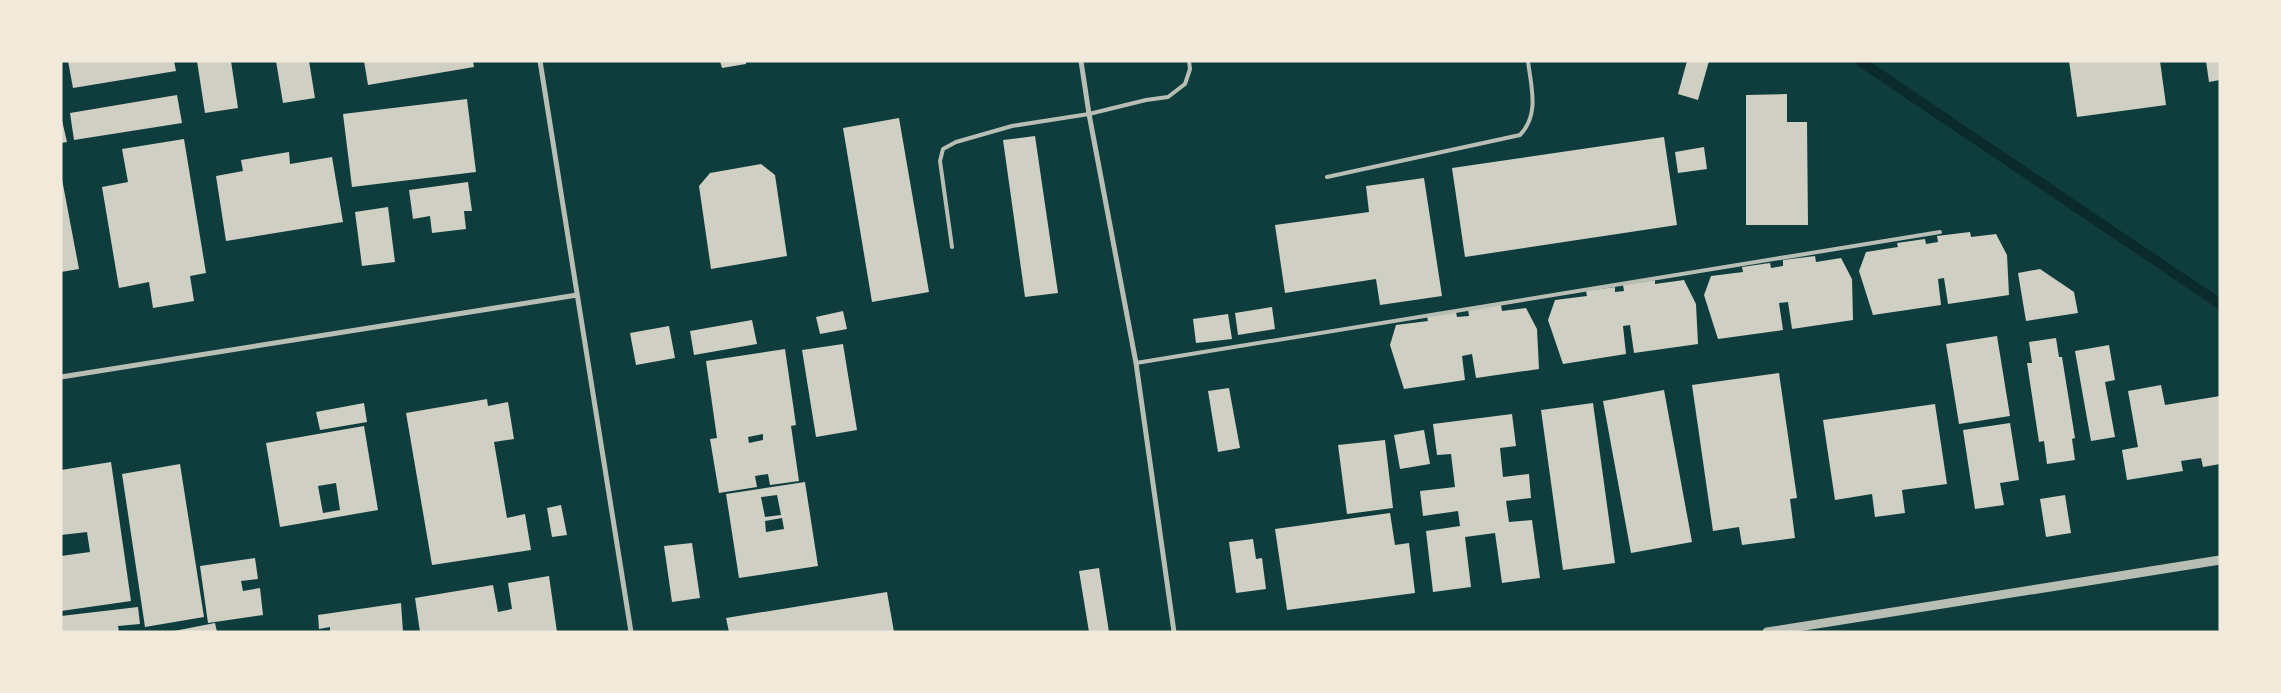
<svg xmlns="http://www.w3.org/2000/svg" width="2281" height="693" viewBox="0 0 2281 693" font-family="'Exo 2',sans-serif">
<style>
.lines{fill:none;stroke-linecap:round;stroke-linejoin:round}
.stream{stroke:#0a2a2b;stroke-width:10}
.building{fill:#cfcfc3;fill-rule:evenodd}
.service{stroke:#b8beb3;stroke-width:4}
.minor{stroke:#b8beb3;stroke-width:5}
.tertiary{stroke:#b8beb3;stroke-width:9}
</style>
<rect width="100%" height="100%" fill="#0f3d3e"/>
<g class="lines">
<path class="stream" d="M1860,61L2220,304"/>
</g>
<path class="building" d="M68,61H174L176,71L73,88Z
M197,61H231L238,108L205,113Z
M276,61H309L315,98L283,103Z
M364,61H473L474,67L368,85Z
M720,61H746V64L722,68Z
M1687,61H1709L1698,100L1678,94Z
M2069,61H2160L2166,105L2077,117Z
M2206,61H2220V80L2209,82Z
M1787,94V122H1807L1808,225H1746V95Z
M177,95L182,123L74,140L70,113Z
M467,99L476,172L352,187L343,114Z
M61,116L67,142L61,143Z
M899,118L929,292L872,302L843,128Z
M1035,136L1058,293L1025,297L1003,140Z
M1664,137L1677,225L1465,257L1452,168Z
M184,139L206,273L190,276L194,301L153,308L149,282L119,288L102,187L128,182L122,149Z
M1704,147L1707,169L1678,173L1675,152Z
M289,152L290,164L332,157L343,222L226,241L216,176L243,171L241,160Z
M761,164L775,175L787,256L711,269L699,186L710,173Z
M61,174L79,269L61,272Z
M1424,178L1442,296L1380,305L1376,279L1285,293L1275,225L1369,212L1366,186Z
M468,182L472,211H464L466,229L432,233L430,216L413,219L409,190Z
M388,207L395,262L362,266L355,212Z
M1970,232L1971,237L1996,234L2007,255L2009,295L1948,304L1944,278L1938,279L1941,305L1873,315L1859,271L1866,252L1898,247L1897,243L1925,239L1926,244L1938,242L1937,236Z
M1815,256L1816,262L1841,258L1852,279L1853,320L1792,329L1788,302L1779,303L1783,330L1718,339L1704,295L1711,276L1743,272L1742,267L1770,263L1771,268L1783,266V260Z
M2040,269L2074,292L2078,313L2026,321L2018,273Z
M1655,280V284L1684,280L1696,304L1698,344L1634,353L1630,325L1623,326L1626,354L1563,364L1548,320L1555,300L1587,296L1586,291L1615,287V292L1624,291L1623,285Z
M1501,305L1502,311L1526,308L1537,329L1539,369L1476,378L1472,354L1462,356L1465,380L1404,389L1390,345L1396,325L1428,321L1427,316L1456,312L1457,317L1469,316L1468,309Z
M1272,307L1275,329L1238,335L1235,313Z
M843,311L847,329L820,334L816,317Z
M1228,314L1232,339L1196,343L1193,319Z
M752,320L757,344L694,355L690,331Z
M669,326L675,358L636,365L630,333Z
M1997,336L2010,416L1959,424L1946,344Z
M2056,338L2059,357H2062L2075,438L2072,439L2075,460L2047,464L2044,441L2039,442L2027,363H2032L2029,342Z
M843,344L857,430L816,437L802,350Z
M2109,345L2115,380L2105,382L2115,437L2091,441L2075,351Z
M785,349L796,425L791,426L799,481L770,485L768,474L755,476L757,487L719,493L710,439L717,438L706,361ZM763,434V440L749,443L748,437Z
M1779,373L1797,498L1790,499L1795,538L1742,545L1739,527L1713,531L1692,385Z
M2161,385L2165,405L2220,396V464L2203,467L2201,458L2181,461L2183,471L2127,480L2122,450L2138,447L2128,391Z
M1229,388L1240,448L1218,452L1208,391Z
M1664,390L1692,542L1631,553L1603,401Z
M487,399L488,406L508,402L514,439L494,442L507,518L525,514L531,550L432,565L406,413Z
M364,403L367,422L320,430L316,412Z
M1593,403L1615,563L1563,570L1541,410Z
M1935,404L1947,484L1902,490L1905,513L1875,517L1872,494L1835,500L1823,420Z
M1512,414L1516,446L1500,448L1503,477L1529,474L1531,498L1506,501L1509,522L1532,520L1540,578L1502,583L1495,533L1465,537L1471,587L1433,592L1426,531L1460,526L1458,511L1423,516L1420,491L1455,487L1451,454L1437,455L1433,424Z
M2010,423L2019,480L2000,483L2004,505L1975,509L1963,430Z
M364,426L378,510L280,527L266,443ZM336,483L340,510L323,513L318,486Z
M1424,430L1430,464L1400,469L1394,435Z
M1385,440L1393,508L1347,514L1338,445Z
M111,462L131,601L61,611V556L90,552L87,532L61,535V470Z
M180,464L204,617L145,627L122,474Z
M805,482L818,566L739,578L726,494ZM777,495L781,515L765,517L761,497ZM782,518L784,529L766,532L765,521Z
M2065,495L2071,533L2046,537L2040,499Z
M561,505L567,535L552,537L547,508Z
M1390,513L1395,545L1409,543L1415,593L1287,610L1275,529Z
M1253,539L1256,559L1262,558L1266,589L1236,593L1229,542Z
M692,543L700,598L672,602L664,546Z
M255,558L258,579L241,581L243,591L260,588L263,615L208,623L200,566Z
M1099,568L1109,632H1089L1079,571Z
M549,576L557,632H420L415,598L493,585L498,612L512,609L508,583Z
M887,592L894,632H729L726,618Z
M401,603L403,632H330V627L319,629L318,615Z
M138,607L140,624L118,626L119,632H61V616Z
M215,623L217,632H174V631Z"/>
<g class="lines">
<path class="service" d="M1327,177L1520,135C1540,114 1531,87 1528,61
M952,247L940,161L943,149L956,142L1012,126L1089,114L1146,100L1168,97L1185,84L1190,69L1189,61
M1136,363L1940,232"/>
<path class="minor" d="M540,61L631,632
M1081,61L1089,114L1136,363L1174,632
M61,377L577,295"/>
<path class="tertiary" d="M1767,632L2220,560"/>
</g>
<rect width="2281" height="693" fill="none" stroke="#f1e9da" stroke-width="125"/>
</svg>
